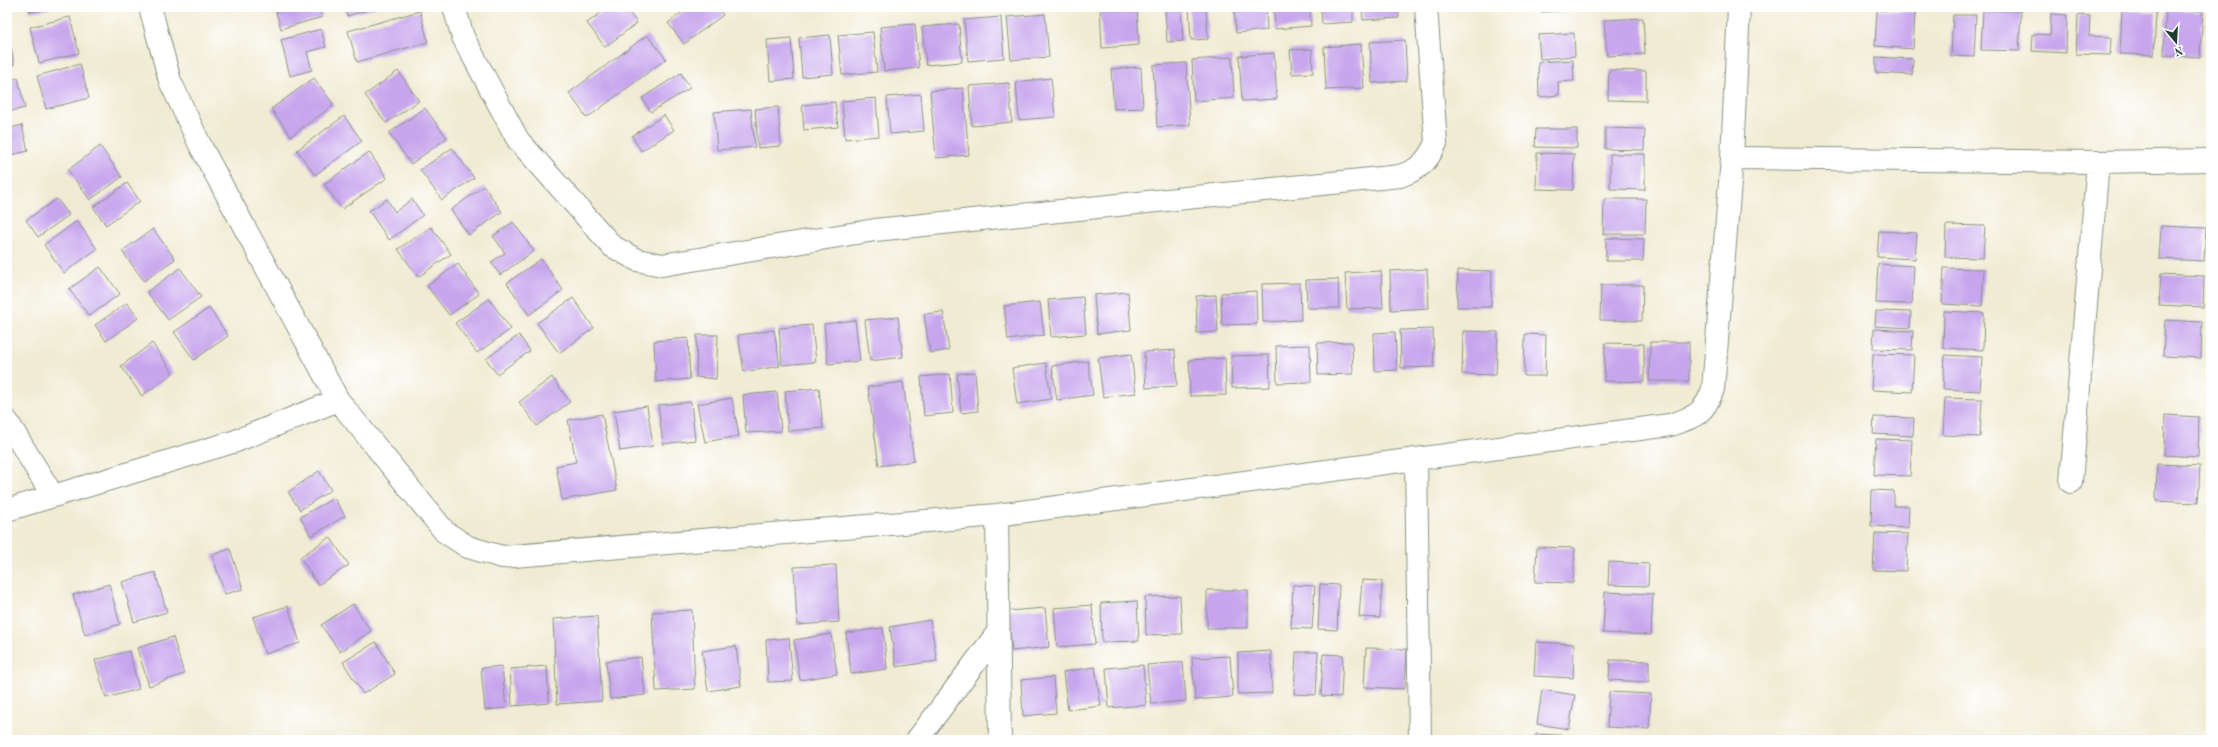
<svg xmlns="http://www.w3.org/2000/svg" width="2218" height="747" viewBox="0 0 2218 747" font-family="'Old Standard TT',serif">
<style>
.building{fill:#c7a6ed}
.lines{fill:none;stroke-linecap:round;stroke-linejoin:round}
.minor-casing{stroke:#889483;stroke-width:24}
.minor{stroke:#fff;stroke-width:22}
</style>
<rect width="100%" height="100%" fill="#fff"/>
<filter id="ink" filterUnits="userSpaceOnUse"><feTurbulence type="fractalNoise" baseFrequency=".025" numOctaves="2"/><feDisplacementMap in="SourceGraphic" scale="8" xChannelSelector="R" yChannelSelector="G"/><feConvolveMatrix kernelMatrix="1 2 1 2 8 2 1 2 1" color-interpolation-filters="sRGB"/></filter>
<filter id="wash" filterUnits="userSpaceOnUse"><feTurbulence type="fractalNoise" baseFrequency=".012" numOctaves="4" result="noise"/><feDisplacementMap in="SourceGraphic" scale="16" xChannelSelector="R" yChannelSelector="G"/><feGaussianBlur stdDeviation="0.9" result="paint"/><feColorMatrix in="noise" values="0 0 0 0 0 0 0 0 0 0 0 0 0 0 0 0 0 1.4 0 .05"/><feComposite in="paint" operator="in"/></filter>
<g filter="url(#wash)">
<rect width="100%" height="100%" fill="#f0ebd2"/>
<g id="blocks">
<path class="building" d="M29,7H53L54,8L30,12Z
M294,7H319L322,17L281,29L276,12Z
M344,7H378L347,16Z
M609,7H625L637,23L605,47L587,23Z
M689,7H717L723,15L684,44L668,23Z
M1100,7H1137L1139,45L1102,48Z
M1165,7H1181L1183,41L1167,42Z
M1189,7H1206L1208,39L1191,40Z
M1234,7H1266L1267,30L1236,33Z
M1274,7H1310L1311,26L1275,29Z
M1321,7H1353V22L1322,24Z
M1362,7H1398L1399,18L1363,20Z
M1542,7H1577V10L1542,12Z
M1877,10L1915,12L1913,49L1875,46Z
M1983,10L2021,11L2019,51L1981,50Z
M2122,10L2156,12L2154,55L2120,54Z
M2166,10L2203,11L2200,57L2164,55Z
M420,11L428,42L357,62L348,31Z
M1045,14L1049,57L1011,60L1007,17Z
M2051,14L2067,15L2066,53L2032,51L2033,34L2050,35Z
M1953,15H1976L1974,57L1951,56Z
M2078,15L2090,16L2089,36L2111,37L2110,55L2076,54Z
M70,17L79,53L39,63L30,27Z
M1001,17L1004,58L968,61L964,20Z
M1643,18L1645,54L1607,56L1604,20Z
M915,24L919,68L884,71L880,27Z
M959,24L962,62L926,65L922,27Z
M321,29L326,47L307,52L312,70L290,76L281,40Z
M873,32L877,72L842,75L838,35Z
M1574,33L1575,56L1540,59L1538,35Z
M647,35L666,59L587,118L569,93Z
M830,35L833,74L802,77L799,38Z
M791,38L794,79L770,81L767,40Z
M1405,40L1407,81L1372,83L1370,42Z
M1361,44L1364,88L1326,90L1324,47Z
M11,48L14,64L7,66V49Z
M1312,49L1313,73L1292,74L1290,50Z
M1274,53L1277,99L1242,101L1239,56Z
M1232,57L1234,98L1194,101L1192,60Z
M1876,57L1913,59L1912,75L1876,73Z
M1573,60L1574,81L1558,82L1559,95L1539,97L1538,62Z
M1186,63L1190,125L1157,127L1153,65Z
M80,64L89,98L46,109L37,76Z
M1141,67L1143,108L1114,109L1111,69Z
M1609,70L1646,71V101L1608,100Z
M398,71L419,101L386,123L365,95Z
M681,73L690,88L651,112L642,98Z
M18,78L25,108L7,112V81Z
M314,78L334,105L291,136L271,109Z
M1051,78L1055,117L1019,120L1016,82Z
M1009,83L1012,122L972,126L969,86Z
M963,88L969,155L936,158L930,91Z
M921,94L924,131L890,134L887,97Z
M876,98L879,136L845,139L842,101Z
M835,102L838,127L804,130L802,105Z
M778,107L781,146L758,148L755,109Z
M425,108L447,138L411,164L389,133Z
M751,109L755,147L717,150L714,112Z
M664,115L674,130L641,151L632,136Z
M344,116L362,141L315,175L297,150Z
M22,125L28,151L7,156V129Z
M1605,128L1645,129L1644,150L1605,149Z
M1536,129H1577V148L1535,147Z
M100,146L122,177L90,200L68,170Z
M452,148L474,178L442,200L420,170Z
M369,152L387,178L342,209L324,184Z
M1537,153L1574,154L1573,190L1536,189Z
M1610,154H1645V190L1610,189Z
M127,183L140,201L106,225L93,207Z
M484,186L502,212L469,235L451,210Z
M57,199L69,215L38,237L26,220Z
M387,199L395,212L412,199L423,215L389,240L369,211Z
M1604,199H1646L1645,234H1603Z
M77,221L97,249L64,273L44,245Z
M513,222L534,251L500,275L491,262L505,253L493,236Z
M1946,225L1985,226L1983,258L1945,257Z
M2161,226L2206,228L2204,261L2159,259Z
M431,227L451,254L418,277L398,249Z
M153,229L175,259L144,281L122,251Z
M1879,231L1917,233L1915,259L1877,257Z
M1606,238L1644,239L1643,261H1606Z
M541,259L563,290L529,315L507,283Z
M458,264L479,294L449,315L427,286Z
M1878,264L1914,266L1912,304L1876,303Z
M100,267L120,294L89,316L69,289Z
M180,268L201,297L168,320L147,292Z
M1944,268L1984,269L1982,306L1942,304Z
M1427,269L1429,308L1391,310L1390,271Z
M1458,270L1492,271L1491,307H1457Z
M1381,271L1383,308L1347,309L1345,273Z
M2161,274L2204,276L2203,307L2159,305Z
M1338,279L1339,308H1307L1306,280Z
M1300,283L1301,320L1263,322L1262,284Z
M1601,285H1643L1642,321L1600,320Z
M1256,291L1257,324L1222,325L1221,293Z
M1128,292L1131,330L1097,334L1094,295Z
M1216,295L1218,332L1197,333L1196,296Z
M1083,297L1086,334L1051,337L1048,300Z
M573,298L594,328L559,353L537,323Z
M489,299L511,329L477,353L455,323Z
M1040,302L1044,335L1008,340L1004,306Z
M127,303L138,318L106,341L95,325Z
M209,308L228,336L194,360L174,332Z
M1876,311L1911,312L1910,328L1875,326Z
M1944,311L1984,313L1983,350L1943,348Z
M943,312L949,350L930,353L924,314Z
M898,317L903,357L870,361L865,320Z
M855,320L860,361L828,364L824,324Z
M2165,320L2202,322L2201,358L2163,356Z
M812,325L816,362L782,365L779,328Z
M1433,329L1434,367L1401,368L1400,330Z
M1874,329L1913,331L1912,350L1873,349Z
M774,330L780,366L744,372L738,335Z
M1463,331L1498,332L1496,375L1462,374Z
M1395,332L1397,370L1375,371L1374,333Z
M1525,334L1546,335L1545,376H1524Z
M519,335L530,351L497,374L486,359Z
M697,335H718L716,379L696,377Z
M688,338L690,379L656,382L654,341Z
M1352,342L1353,374L1318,375L1317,343Z
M1650,342H1689V381H1649Z
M152,343L173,373L142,396L121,366Z
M1605,343L1644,344V382L1604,381Z
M1310,345L1311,382L1277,383L1276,346Z
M1175,350L1177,386L1146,388L1144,352Z
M1131,354L1136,393L1103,397L1098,358Z
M1873,354L1914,355L1912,392L1871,390Z
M1269,355L1270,387L1232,388L1231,356Z
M1945,355L1982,357L1980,391L1943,389Z
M1225,358L1226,395L1190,396L1189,360Z
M1088,361L1093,395L1057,400L1052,366Z
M1046,363L1051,399L1017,404L1012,368Z
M975,372L978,411L961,413L957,374Z
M950,374L953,413L924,416L921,377Z
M552,377L570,402L537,426L519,402Z
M903,382L914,461L879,466L868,387Z
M819,388L823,428L788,431L785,391Z
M777,392L781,431L746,433L743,395Z
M732,398L739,436L705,442L697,404Z
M1945,398L1982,399L1980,437L1943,435Z
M691,402L695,440L663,444L658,405Z
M647,406L653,446L620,451L614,411Z
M602,414L617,490L562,500L556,466L576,462L568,420Z
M2165,415L2199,417L2198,457L2164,455Z
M1874,417L1914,418L1913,436L1873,434Z
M1876,439L1912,440L1910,476L1874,475Z
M2157,464L2200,466L2198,503L2156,501Z
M319,471L331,490L300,510L288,492Z
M1872,490L1894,491V506H1909L1908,528L1871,526Z
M334,498L345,516L311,536L300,517Z
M1875,533L1908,534L1906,571L1873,570Z
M330,537L349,565L318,585L300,557Z
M1537,547L1575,548L1573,583L1535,582Z
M230,549L243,589L225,594L212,555Z
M1609,562L1649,564L1648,586L1608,585Z
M836,565L839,622L797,625L794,567Z
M155,572L167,612L134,622L122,582Z
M1362,580L1382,581L1380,618L1359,617Z
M109,584L120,624L85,635L73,595Z
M1320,584L1339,585L1337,630L1318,629Z
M1293,585L1315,586L1312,629L1291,628Z
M1207,590H1248V628H1207Z
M1605,592L1653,594L1651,635L1603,633Z
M1180,596L1182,634L1146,635L1145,597Z
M1137,601L1139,641L1102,642L1101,603Z
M353,604L371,631L340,652L321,625Z
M1092,605L1095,644L1057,647L1054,608Z
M288,606L300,643L265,654L253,617Z
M1045,608L1049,647L1012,651L1008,611Z
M692,610L695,689L656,691L652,612Z
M597,616L602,701L557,704L553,619Z
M930,620L937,661L896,667L890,627Z
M883,628L887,669L851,674L846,633Z
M831,634L837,674L800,680L794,640Z
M173,637L184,674L149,686L137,648Z
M789,638L793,681L768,682L766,640Z
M376,642L395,674L363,694L343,662Z
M1536,642L1574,644L1573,678L1534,676Z
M736,646L741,686L708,691L702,651Z
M1366,648L1407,649L1405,689L1364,687Z
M129,651L139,689L106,698L95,660Z
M1271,651L1272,693L1238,694V653Z
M1296,652H1318L1316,695L1294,694Z
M1323,654L1343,655L1341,697L1321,696Z
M1230,656L1233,697L1195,700L1192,658Z
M641,657L645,695L610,699L606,661Z
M1610,660L1649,661V682L1609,680Z
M1183,662L1186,701L1151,704L1147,665Z
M1143,665L1146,705L1109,708L1106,668Z
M502,666L506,708L485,710L481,668Z
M547,666L549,703L512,706L510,669Z
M1095,667L1101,706L1068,710L1063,672Z
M1053,677L1056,713L1023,716L1021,680Z
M1542,690L1575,695L1569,729L1537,724Z
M1609,692L1651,694L1649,729L1607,727Z
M1536,734L1576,736V740H1536Z
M1606,738L1628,739V740H1606Z"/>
</g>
</g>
<g filter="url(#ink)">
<use href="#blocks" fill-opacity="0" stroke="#889483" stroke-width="1"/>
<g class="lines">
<g class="minor-casing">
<path id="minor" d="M150,7L170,81L201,147L338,400L445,532L468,547L502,557L997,515L1670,425C1694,417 1704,415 1713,389L1732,158L1739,7
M454,7L463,37L518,140L612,246L637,260L662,265L875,230L1400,176C1420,169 1427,162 1436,143L1426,7
M1732,158L2098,162L2211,160
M7,421L53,496
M1416,459L1420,740
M2071,482L2098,162
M7,510L236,441L338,400
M997,515L1000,740
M917,740L998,632"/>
</g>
<use href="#minor" class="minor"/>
</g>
</g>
<rect width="2218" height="747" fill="none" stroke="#fff" stroke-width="24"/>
<g transform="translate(2176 42) rotate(162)" stroke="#ffffff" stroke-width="3" paint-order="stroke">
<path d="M0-3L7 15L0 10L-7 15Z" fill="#1f3d34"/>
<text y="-6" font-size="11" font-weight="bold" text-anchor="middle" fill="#1f3d34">N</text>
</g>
</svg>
